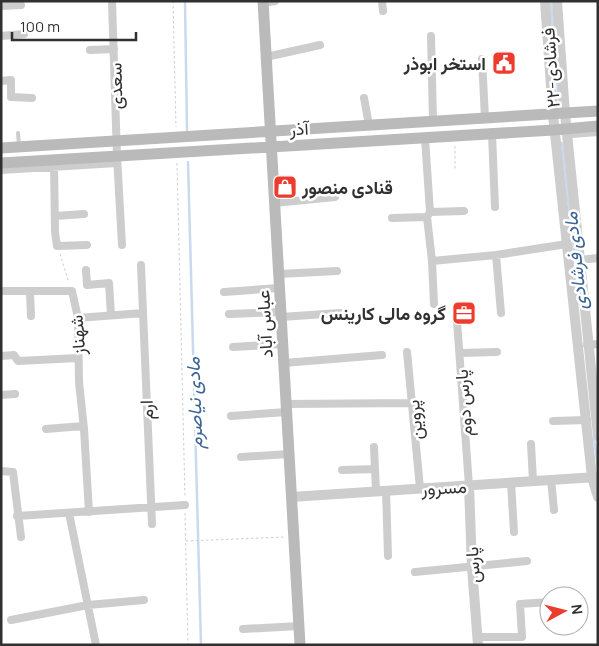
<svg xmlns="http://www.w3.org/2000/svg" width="599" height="646" viewBox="0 0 599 646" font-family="Manrope,Vazirmatn,sans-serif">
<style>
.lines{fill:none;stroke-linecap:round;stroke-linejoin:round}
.stream{stroke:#cadaee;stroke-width:2.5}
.path{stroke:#cdcdcd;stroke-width:1;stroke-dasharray:2.5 2.5;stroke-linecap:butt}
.service{stroke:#cdcdcd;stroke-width:4}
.minor{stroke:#cdcdcd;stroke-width:8}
.tertiary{stroke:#cdcdcd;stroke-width:10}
.secondary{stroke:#bababa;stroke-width:11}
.labels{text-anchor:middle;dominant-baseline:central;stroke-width:5;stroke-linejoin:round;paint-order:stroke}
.poi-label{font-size:18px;font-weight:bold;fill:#303030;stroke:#fff;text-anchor:end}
.street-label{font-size:18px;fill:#303030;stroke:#fff}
.water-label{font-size:19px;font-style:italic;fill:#3a6596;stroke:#fff}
</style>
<rect width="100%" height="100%" fill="#fff"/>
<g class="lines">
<path class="stream" d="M185,1L187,130
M551,1L559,106
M562,143L574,253
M188,162L201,645
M594,438L598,468"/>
<path class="path" d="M173,1L176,127
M455,146V169
M177,163L185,497
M60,254L69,283
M185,513L188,645
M186,541L285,537"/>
<path class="service" d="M18,133L19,145"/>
<path class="minor" d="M112,1L117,156L122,245
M382,1L383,11
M263,3L275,1
M1,6L21,5
M1,36L24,34
M431,36L433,121
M90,50L114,49
M266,57L320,45
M482,59L485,118
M1,81L11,80V97L32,98
M364,98L369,125
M492,134L495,207
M572,134L598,132
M425,138L430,212L427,217L432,261L434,304
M54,163L55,232L57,246L87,245
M1,170L117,163
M274,203L335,197
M430,212L464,211
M55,216L84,214
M392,218L427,217
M496,255L501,313
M580,260L598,258
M432,261L496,255L567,244
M141,265L152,524
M86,270L87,285L109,283L111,315
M279,274L337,271
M1,291H72L78,318L79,382L84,429L89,512
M30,292L31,316
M224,292L279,288
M229,314L281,312
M281,317L340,313
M78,318L143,313
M457,321L469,486
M587,345L598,344
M233,347L283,344
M407,352L420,488
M460,353L497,352
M1,356L14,355L18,361L78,358
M284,363L382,355
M1,395L15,394
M286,404L412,403
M231,416L287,412
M553,421L587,420
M46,429L83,426
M531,444L533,481
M374,447L376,491
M241,457L289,454
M342,470L375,469
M1,471L13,472L21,537
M551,479L554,510
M511,482L514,532
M386,490L388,556
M69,513L96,645
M17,516L185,505
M415,572L527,561
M11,620L88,605L144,600
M243,629L299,626
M477,637H522L520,604L549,602"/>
<path class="tertiary" d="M545,1L553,115L592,477L598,497
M557,1L565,114L598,436
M469,486L472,567L478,645
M291,497L597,477"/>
<path class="secondary" d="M263,1L300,645
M1,148L598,111
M1,163L554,130L598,126"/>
</g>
<defs>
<g id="civic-square" transform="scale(1.25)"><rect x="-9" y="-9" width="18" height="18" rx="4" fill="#ec3c2e" stroke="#fff"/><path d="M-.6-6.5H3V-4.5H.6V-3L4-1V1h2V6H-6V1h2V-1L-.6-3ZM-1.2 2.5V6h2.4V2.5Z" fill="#fff"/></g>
<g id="shop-square" transform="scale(1.25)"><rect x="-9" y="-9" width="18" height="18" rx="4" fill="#ec3c2e" stroke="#fff"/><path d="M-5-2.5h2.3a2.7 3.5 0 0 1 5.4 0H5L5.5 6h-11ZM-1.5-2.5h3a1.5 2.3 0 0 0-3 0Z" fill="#fff"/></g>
<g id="office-square" transform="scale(1.25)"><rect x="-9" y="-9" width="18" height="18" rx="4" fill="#ec3c2e" stroke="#fff"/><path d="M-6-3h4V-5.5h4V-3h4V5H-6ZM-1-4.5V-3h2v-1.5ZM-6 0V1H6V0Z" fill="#fff"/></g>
</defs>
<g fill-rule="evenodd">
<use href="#civic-square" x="504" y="63"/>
<use href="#shop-square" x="285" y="187"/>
<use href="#office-square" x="464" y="313"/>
</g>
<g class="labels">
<g class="poi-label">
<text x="486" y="63">استخر ابوذر</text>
<text x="302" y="187" text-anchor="start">قنادی منصور</text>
<text x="446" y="313">گروه مالی کارینس</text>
</g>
<g class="street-label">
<text transform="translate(550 68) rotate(-94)">۲۲-فرشادی</text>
<text transform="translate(115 86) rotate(-91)">سعدی</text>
<text transform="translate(299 128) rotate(-3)">آذر</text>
<text transform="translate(264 324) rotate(-93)">عباس آباد</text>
<text transform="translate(77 335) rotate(-94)">شهناز</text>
<text transform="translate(463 403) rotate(-94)">پارس دوم</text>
<text transform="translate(146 410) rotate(-92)">ارم</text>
<text transform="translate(414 420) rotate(-96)">پروین</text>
<text transform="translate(444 487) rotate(-3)">مسرور</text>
<text transform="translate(472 565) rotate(-93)">پارس</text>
</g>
<g class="water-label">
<text transform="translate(575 261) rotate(-96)">مادی فرشادی</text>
<text transform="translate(194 403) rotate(-92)">مادی نیاصرم</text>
</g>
</g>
<rect width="599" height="646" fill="none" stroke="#303030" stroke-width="5"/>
<g transform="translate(564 611) rotate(83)"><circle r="24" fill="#ffffff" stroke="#acacac"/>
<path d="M0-4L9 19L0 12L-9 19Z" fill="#ec3c2e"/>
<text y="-8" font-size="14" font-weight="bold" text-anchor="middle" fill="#303030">N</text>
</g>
<path d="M12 32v8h124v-8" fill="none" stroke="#303030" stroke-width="2.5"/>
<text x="20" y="32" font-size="15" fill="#303030" stroke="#ffffff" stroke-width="4" paint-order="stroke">100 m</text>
</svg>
